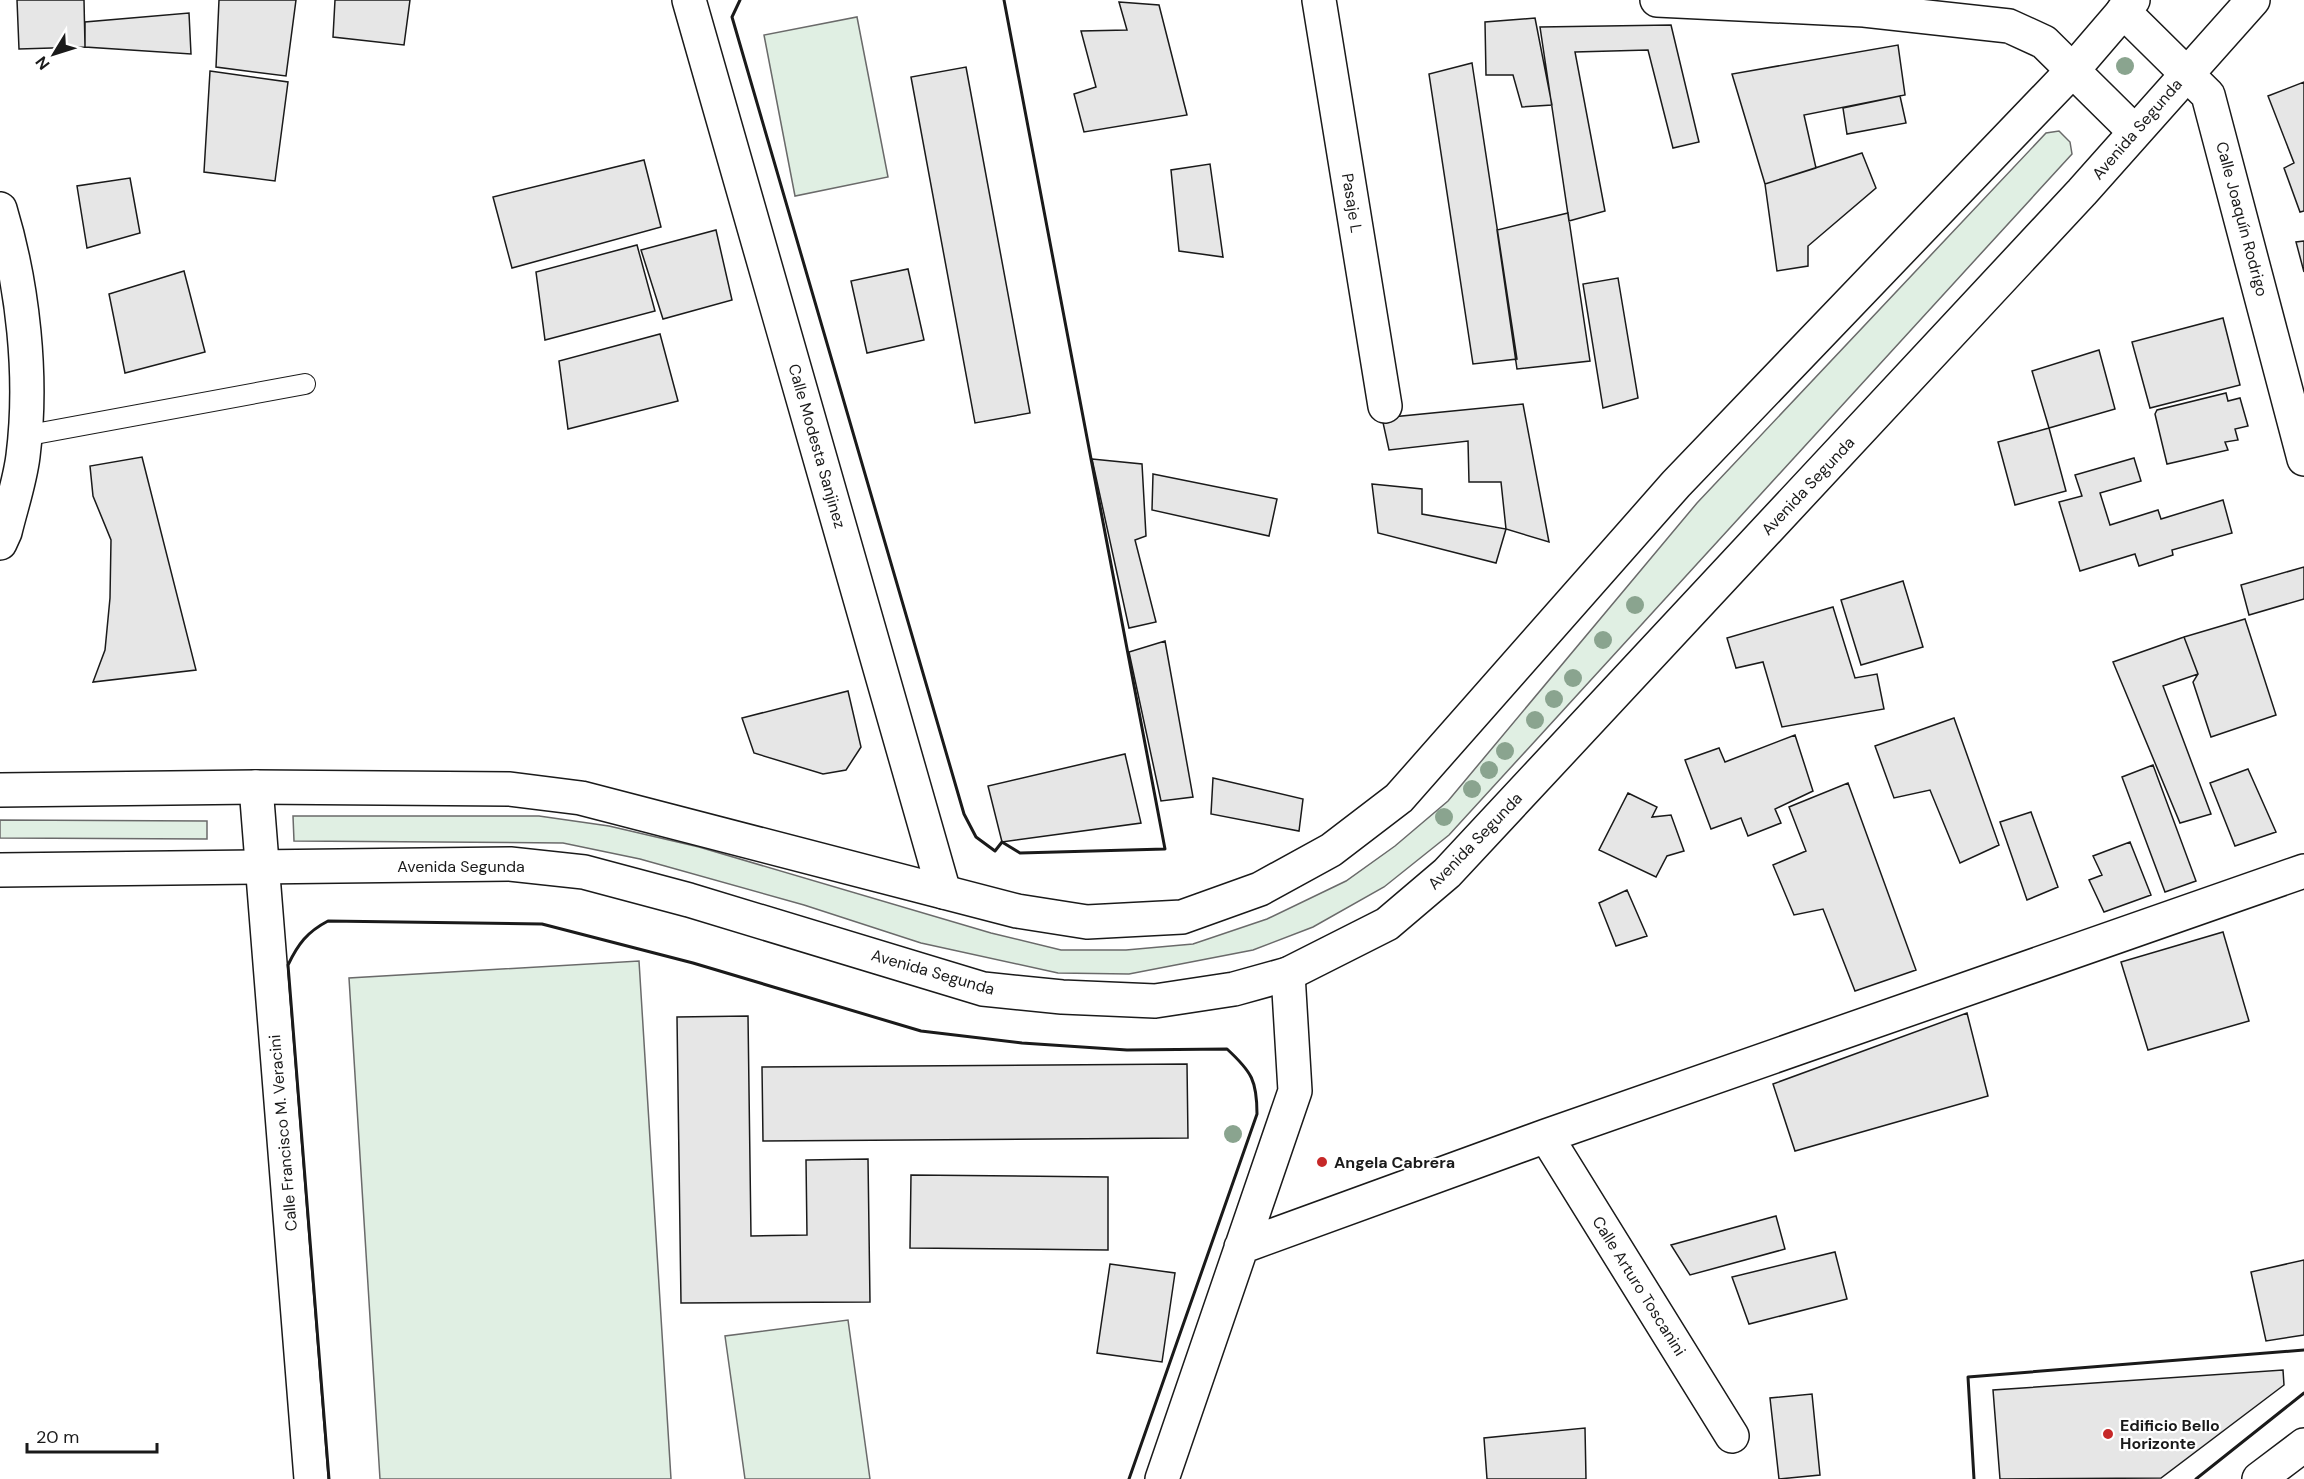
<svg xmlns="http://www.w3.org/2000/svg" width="2304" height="1479" viewBox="0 0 2304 1479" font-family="'DM Sans',sans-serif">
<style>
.green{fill:#e0efe3;stroke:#6a6a6a;stroke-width:1.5}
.building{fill:#e6e6e6;stroke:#1a1a1a;stroke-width:1.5}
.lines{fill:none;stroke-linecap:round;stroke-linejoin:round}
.service-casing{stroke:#1a1a1a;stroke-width:22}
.minor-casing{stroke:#1a1a1a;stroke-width:36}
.tertiary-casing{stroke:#1a1a1a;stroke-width:36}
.secondary-casing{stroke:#1a1a1a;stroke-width:36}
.service{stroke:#fff;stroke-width:20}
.minor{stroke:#fff;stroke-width:33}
.tertiary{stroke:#fff;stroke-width:33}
.secondary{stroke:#fff;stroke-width:33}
.wall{stroke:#1a1a1a;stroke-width:3}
.tree{fill:#8aa48f}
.poi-dot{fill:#c62828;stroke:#fff;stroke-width:2}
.labels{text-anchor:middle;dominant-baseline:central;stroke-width:4.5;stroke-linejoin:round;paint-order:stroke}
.street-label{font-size:16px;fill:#1a1a1a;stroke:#fff}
.poi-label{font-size:16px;font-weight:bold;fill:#1a1a1a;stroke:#fff;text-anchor:start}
</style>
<rect width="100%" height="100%" fill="#fff"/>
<path class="green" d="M857,17L888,177L795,196L764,35Z
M2059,131L2070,142L2072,154L1449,835L1384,887L1313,927L1253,950L1129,974L1058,973L921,943L804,905L640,859L563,843L294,841L293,816H539L609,826L699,847L991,933L1061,950H1126L1193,944L1267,919L1346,881L1395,846L1448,801L1697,503L2046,133Z
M0,820L207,821V839L0,838Z
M639,961L671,1479H380L349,978Z
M848,1320L870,1479H745L725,1336Z"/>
<path class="building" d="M17,0H84L85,47L19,49Z
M219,0H296L286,76L216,67Z
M335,0H410L404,45L333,37Z
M1119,2L1159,5L1187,115L1084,132L1074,94L1096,87L1081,31L1127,30Z
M189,13L191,54L85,47V22Z
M1535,18L1552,105L1522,107L1513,75H1486L1485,22Z
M1671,25L1699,142L1673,148L1648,50L1575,52L1605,211L1569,221L1540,27Z
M1898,45L1905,95L1804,115L1816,168L1765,184L1732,74Z
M1472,63L1517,359L1473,364L1429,74Z
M966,67L1030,413L975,423L911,77Z
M210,71L288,82L275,181L204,172Z
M2304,82V211L2300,212L2284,168L2294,163L2268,96Z
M1900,96L1906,123L1847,134L1843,108Z
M1862,153L1876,188L1808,246V266L1777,271L1765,184Z
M644,160L661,227L512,268L493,197Z
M1210,164L1223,257L1179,251L1171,170Z
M130,178L140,233L87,248L77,186Z
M1568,213L1590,361L1517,369L1497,230Z
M716,230L732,300L663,319L641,250Z
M2304,241V272L2296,242Z
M637,245L655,311L545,340L536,272Z
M908,269L924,340L867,353L851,281Z
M184,271L205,352L125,373L109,294Z
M1618,278L1638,398L1603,408L1583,284Z
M2223,318L2240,385L2150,408L2132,342Z
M660,334L678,401L568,429L559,361Z
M2099,350L2115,409L2049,428L2032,371Z
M2226,393L2228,401L2240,398L2248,426L2235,429L2238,440L2225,442L2228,450L2167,464L2155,414L2157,410Z
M1523,404L1549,542L1506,529L1501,482H1469L1468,441L1389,450L1382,418Z
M2049,428L2066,491L2015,505L1998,442Z
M142,457L196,670L93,682L105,650L110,598L111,540L93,496L90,466Z
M2134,458L2141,481L2100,493L2110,525L2158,510L2161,519L2223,500L2232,533L2172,550L2173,555L2139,566L2135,554L2080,571L2059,502L2082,496L2075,475Z
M1092,459L1142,464L1146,536L1135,540L1156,622L1129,628Z
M1153,474L1277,499L1269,536L1152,510Z
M1372,484L1422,489V514L1506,529L1496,563L1378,533Z
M2304,567V599L2249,615L2241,585Z
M1903,581L1923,647L1861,665L1841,600Z
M1833,607L1855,678L1877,674L1884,709L1782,727L1763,662L1736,668L1727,638Z
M2245,619L2276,715L2211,737L2193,682L2198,674L2184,637Z
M2184,637L2198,674L2163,686L2211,814L2180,823L2113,662Z
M1165,641L1193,797L1161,801L1129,652Z
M848,691L861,747L846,770L823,774L754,753L742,718Z
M1954,718L1999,845L1960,863L1930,790L1894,798L1875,746Z
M1795,735L1813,791L1775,809L1781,823L1748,836L1741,818L1711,829L1685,760L1719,748L1725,762Z
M1125,754L1141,823L1002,842L988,786Z
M2153,765L2196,881L2165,892L2122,777Z
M2248,769L2276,832L2235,846L2210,783Z
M1213,778L1303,799L1299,831L1211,814Z
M1848,783L1916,970L1855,991L1823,909L1794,915L1773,865L1806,851L1789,807Z
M1628,793L1657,807L1652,817L1671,815L1684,851L1667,856L1656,877L1599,850Z
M2031,812L2058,887L2027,900L2000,822Z
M2130,842L2151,895L2104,912L2089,880L2102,875L2093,856Z
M1627,890L1647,936L1616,946L1599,903Z
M2223,932L2249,1021L2148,1050L2121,962Z
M1967,1013L1988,1096L1795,1151L1773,1084Z
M748,1016L751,1236L807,1235L806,1160L868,1159L870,1302L681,1303L677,1017Z
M1187,1064L1188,1138L763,1141L762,1067Z
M911,1175L1108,1177V1250L910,1248Z
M1776,1216L1785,1249L1690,1275L1671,1245Z
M1835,1252L1847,1299L1749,1324L1732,1277Z
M2304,1260V1335L2266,1341L2251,1272Z
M1110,1264L1175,1273L1162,1362L1097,1353Z
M2283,1370L2284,1385L2161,1478L2000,1479L1993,1390Z
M1812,1394L1820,1475L1779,1479L1770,1398Z
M1585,1428L1586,1479H1487L1484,1438Z"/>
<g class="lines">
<g class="service-casing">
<path id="service" d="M24,436L305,384"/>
</g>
<g class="minor-casing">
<path id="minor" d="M689,0L944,892
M1319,0L1385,406
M1657,0L1864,10L2009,26L2044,42L2134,131
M2123,11L2208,95L2304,459
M256,787L311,1479
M1546,1136L1732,1436
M1241,1247L1546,1136L2304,871
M1162,1479L1295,1091L1288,974
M2259,1479L2304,1445"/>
</g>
<g class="tertiary-casing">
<path id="tertiary" d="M0,209C23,285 33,377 23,456C20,481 11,507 5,532L0,543"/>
</g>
<g class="secondary-casing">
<path id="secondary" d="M0,790L256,787L510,789L581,798L1017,911L1087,922L1182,917L1260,889L1331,850L1399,798L1676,484L2072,71L2133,0
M0,870L510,864L584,872L689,900L983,989L1062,997L1155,1001L1234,989L1288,974L1387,924L1447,873L2082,192L2253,0"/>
</g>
<use href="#service" class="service"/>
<use href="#minor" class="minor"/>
<use href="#tertiary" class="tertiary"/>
<use href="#secondary" class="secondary"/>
<path class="wall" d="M740,0L732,17L964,814L976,837L995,851L1002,842L1020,853L1165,849L1004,0
M329,1479L288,965C298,944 307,932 328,921L542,924L693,963L921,1031L1022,1043L1127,1050L1227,1049C1252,1072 1257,1081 1257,1114L1129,1479
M1974,1479L1968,1377L2304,1350
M2196,1479L2304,1393"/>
</g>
<g class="tree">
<circle cx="2125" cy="66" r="9"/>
<circle cx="1635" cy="605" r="9"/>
<circle cx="1603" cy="640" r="9"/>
<circle cx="1573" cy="678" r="9"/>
<circle cx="1554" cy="699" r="9"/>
<circle cx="1535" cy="720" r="9"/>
<circle cx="1505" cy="751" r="9"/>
<circle cx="1489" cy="770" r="9"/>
<circle cx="1472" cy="789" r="9"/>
<circle cx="1444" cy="817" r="9"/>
<circle cx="1233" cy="1134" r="9"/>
</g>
<g class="poi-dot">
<circle cx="1322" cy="1162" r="6"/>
<circle cx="2108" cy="1434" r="6"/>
</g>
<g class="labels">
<g class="street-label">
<text transform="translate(2137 129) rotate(-49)">Avenida Segunda</text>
<text transform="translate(1352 203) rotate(81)">Pasaje L</text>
<text transform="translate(2242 219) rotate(75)">Calle Joaquín Rodrigo</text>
<text transform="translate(817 446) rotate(74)">Calle Modesta Sanjinez</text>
<text transform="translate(1808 486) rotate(-47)">Avenida Segunda</text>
<text transform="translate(1475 841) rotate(-46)">Avenida Segunda</text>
<text x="461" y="866">Avenida Segunda</text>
<text transform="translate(933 972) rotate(16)">Avenida Segunda</text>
<text transform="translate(283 1133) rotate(-95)">Calle Francisco M. Veracini</text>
<text transform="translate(1639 1286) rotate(58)">Calle Arturo Toscanini</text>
</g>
<g class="poi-label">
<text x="1334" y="1162">Angela Cabrera</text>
<text x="2120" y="1425">Edificio Bello<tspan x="2120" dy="18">Horizonte</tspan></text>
</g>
</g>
<g transform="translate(54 54) rotate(232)" stroke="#ffffff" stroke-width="4.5" paint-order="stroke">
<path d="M0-4.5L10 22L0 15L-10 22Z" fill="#1a1a1a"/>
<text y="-9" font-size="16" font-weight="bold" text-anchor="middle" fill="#1a1a1a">N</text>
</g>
<path d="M27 1443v9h130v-9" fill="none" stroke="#1a1a1a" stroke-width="3"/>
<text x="36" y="1443" font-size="18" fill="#1a1a1a" stroke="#ffffff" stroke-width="4.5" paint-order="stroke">20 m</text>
</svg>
